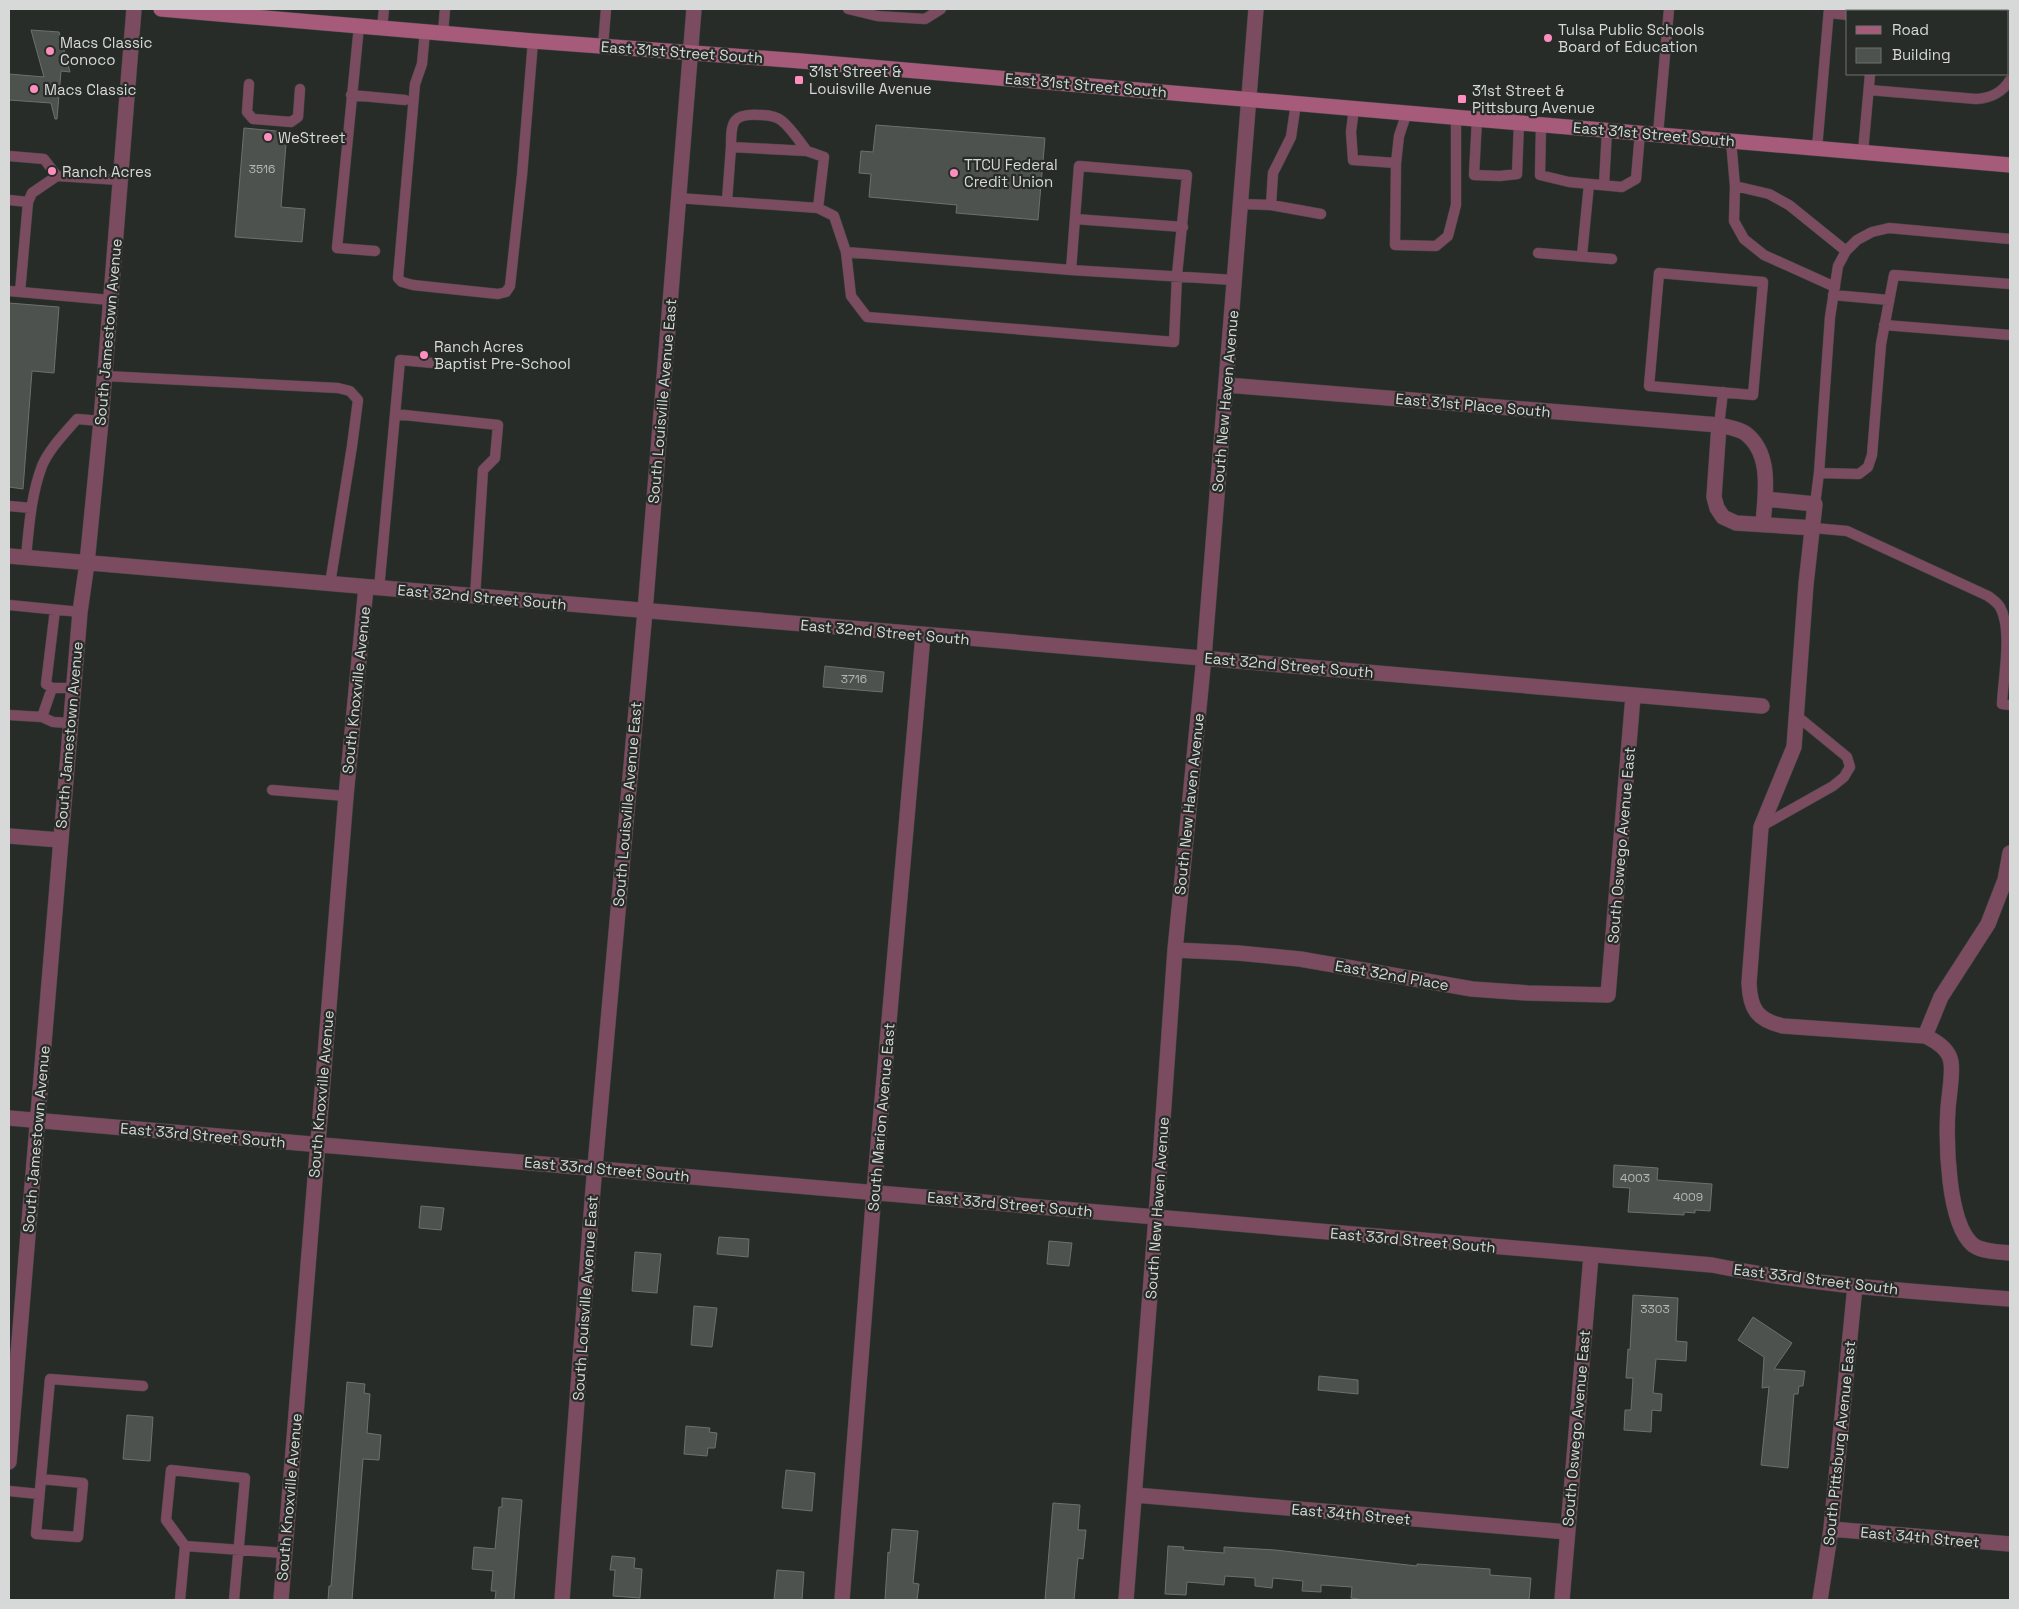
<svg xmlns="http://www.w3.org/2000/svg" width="2019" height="1609" viewBox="0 0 2019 1609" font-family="'Space Grotesk',sans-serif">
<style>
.building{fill:#4d524e;stroke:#6c716d}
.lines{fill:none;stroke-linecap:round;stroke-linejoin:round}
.lane-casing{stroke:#444845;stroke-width:11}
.street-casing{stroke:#444845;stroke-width:16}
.secondary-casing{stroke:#444845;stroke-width:16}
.lane{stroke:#7b4b5f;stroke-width:10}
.street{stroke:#7b4b5f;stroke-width:15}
.secondary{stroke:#a75b7b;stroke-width:15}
.poi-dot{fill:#fe8ebe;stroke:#282c29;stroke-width:2}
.labels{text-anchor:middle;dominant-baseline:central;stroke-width:4.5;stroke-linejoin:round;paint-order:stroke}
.number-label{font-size:12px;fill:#b4b7b5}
.poi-label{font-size:15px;fill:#d6d9d7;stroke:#282c29;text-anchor:start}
.street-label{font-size:15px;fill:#d6d9d7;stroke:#282c29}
</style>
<rect width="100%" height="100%" fill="#282c29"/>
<path class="building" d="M31,30L59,32L70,72L61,71L57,119H55L51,103L9,100V74L44,77Z
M876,125L1045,138L1038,220L956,213L957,205L869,197L871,174L859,173L861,151L873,152Z
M244,128L287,132L281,207L305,209L302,242L235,237Z
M9,303L59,307L54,373L32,371L23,489L9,487Z
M825,666L884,672L882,692L823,687Z
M1614,1165L1658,1168L1657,1180L1712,1184L1710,1211L1695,1210V1213L1684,1212V1215L1628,1212L1630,1188L1613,1187Z
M421,1206L444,1208L441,1230L419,1228Z
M719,1237L749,1239L748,1257L717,1254Z
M1049,1241L1072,1243L1069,1266L1047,1264Z
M635,1252L661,1254L657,1293L632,1291Z
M1633,1295L1678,1298L1676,1341L1687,1342L1686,1361L1656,1359L1653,1393L1662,1394L1661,1411L1652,1410L1651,1432L1624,1430L1625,1410H1631L1633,1378H1626L1628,1349L1630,1350Z
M694,1306L717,1308L712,1347L691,1345Z
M1753,1317L1792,1343L1774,1369L1805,1371L1803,1386H1799L1798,1394H1794L1788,1468L1761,1465L1769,1387L1762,1388L1764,1357L1738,1340Z
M1319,1376L1358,1380V1394L1318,1390Z
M347,1382L365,1384L364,1393L370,1394L367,1433L381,1435L379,1460L363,1459L352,1600H328L329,1586H331Z
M127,1415L153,1417L150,1461L123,1459Z
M686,1426L710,1428L709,1432L717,1433L715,1448H708L707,1456L684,1454Z
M786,1470L815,1473L812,1511L782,1508Z
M502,1498L522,1500L514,1600H495L496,1591H491L493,1571L472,1569L474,1547L495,1549L499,1507H502Z
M1053,1503L1080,1505L1078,1530H1086L1083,1559L1078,1558L1074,1600H1045Z
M892,1529L918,1531L913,1583L919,1584L917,1600H885L888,1552L890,1553Z
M1168,1546L1184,1547L1183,1550L1224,1553V1547L1275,1550L1417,1566V1564L1490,1569V1575L1531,1578L1529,1600H1365L1351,1598L1352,1587L1321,1585V1592L1302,1591L1303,1581L1273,1578L1272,1588L1255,1586V1578L1225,1576L1224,1585L1187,1582L1186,1595L1165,1594Z
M612,1556L635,1558L634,1568L642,1569L640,1598L613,1596L615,1570H610Z
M777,1570L804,1572L802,1600H774Z"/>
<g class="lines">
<g class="lane-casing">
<path id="lane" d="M848,9L877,16L925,19L941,9
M1829,13L1848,15
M359,26L337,248L375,251
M382,28L384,9
M425,31L422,64L415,84L398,278L402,282L413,285L498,294L506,292L510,286L522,175L533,41
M443,33L445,9
M603,46L606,9
M249,84L247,112L253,119L291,122L298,117L300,89
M1869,90L1976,99C1991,98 2002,93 2010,80
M351,95L405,100
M1354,108L1351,132L1353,160L1396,163L1399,136L1407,112
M1477,119L1474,175L1500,176L1517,174L1519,122
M1541,124L1540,175L1569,182L1622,187L1636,179L1640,133
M1658,134L1669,9
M1731,141L1735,186L1734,221L1744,239L1764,255L1835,287
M731,147C731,122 732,113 760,115C767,115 776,116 782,121C791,128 799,141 807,151
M1817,148L1829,9
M1863,152L1870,74
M9,156L44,159L57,176
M1396,163L1395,245L1436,246L1448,236L1456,205V117
M1604,185L1607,130
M1735,186L1769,194L1789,205L1846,251
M678,198L818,208L834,216L846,252L851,296L867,317L1174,342L1177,275L1187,175L1079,166L1071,270
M9,200L28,202
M727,201L731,147L807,151L824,157L818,208
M1240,204L1271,205L1321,214
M1271,205L1273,173L1291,137L1296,103
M1075,219L1183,227
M2010,239L1889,228L1872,232L1857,240L1846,251L1838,266L1830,317L1819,473L1859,474L1868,467L1872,455L1881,344L1894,275L2010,284
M846,252L1071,270L1234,280
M1538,253L1612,259
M1582,255L1589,184
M1659,273L1763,282L1753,395L1649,386Z
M9,291L110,300
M20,292L28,202L32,193L57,176L120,180
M1833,295L1889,300
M1884,325L2010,335
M105,376L338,388L350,391L358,400L352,446L330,584
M395,414L498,425L495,458L483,470L475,597
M1719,425L1723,392
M1815,504L1819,473
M9,506L31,508
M1814,528L1847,531L1988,596C1992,599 1997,602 2000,607C2013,630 2003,678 2002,704L2010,705
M26,557C29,527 31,495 42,466C49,449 65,433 77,419L101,421
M379,589L400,360L444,364
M9,605L80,612
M55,610L46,684L52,688H73
M9,715L42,717L52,688
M42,717L53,722L71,723
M272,790L346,796
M1762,826L1833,786L1844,777L1850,767L1847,757L1797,716
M41,1479L83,1483L78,1537L36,1534L50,1379L143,1386
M9,1491L39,1494
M185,1546L166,1520L171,1470L245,1478L234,1600
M180,1600L185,1546L284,1553"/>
</g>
<g class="street-casing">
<path id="street" d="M1227,385L1719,425C1727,427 1737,428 1745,433C1773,454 1765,495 1763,524
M1719,425L1714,497L1717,508L1723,517L1736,523L1814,528
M1765,499L1815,504L1806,584L1794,747L1761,827L1749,983C1750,1009 1757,1020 1783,1026L1925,1036C1936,1041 1949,1049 1951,1062C1953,1074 1949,1095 1948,1108C1946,1140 1947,1223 1973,1245C1983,1252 1999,1252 2010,1253
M9,556L1762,706
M9,836L60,840
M1175,950L1238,953L1300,959L1472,989L1528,993L1608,995L1633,696
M1925,1036L1941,997L1988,924L2005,880L2010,853
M9,1118L1712,1265C1810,1285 1911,1291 2010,1299
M9,1462L80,612L87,563L101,421L134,9
M1135,1495L1567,1532
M1831,1529L2010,1544
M281,1600L346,796L366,587
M562,1600L593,1189L645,611L694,9
M842,1600L874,1192L923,635
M1126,1600L1156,1217L1175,950L1204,657L1256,9
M1562,1600L1591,1256
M1820,1600L1831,1529L1855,1286"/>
</g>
<g class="secondary-casing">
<path id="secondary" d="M161,9L533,41L801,61L2010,165"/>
</g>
<use href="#lane" class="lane"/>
<use href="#street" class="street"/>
<use href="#secondary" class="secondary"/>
</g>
<g class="poi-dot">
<circle cx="1548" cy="38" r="5"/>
<circle cx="50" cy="51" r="5"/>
<rect x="794" y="75" width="10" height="10" rx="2.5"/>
<circle cx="34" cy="89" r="5"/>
<rect x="1457" y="94" width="10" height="10" rx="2.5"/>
<circle cx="268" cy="137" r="5"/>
<circle cx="52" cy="171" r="5"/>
<circle cx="954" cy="173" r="5"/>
<circle cx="424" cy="355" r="5"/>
</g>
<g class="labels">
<g class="number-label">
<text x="262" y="169">3516</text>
<text x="854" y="679">3716</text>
<text x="1635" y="1178">4003</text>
<text x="1688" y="1197">4009</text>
<text x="1655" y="1309">3303</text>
</g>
<g class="poi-label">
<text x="1558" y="29">Tulsa Public Schools<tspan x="1558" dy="17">Board of Education</tspan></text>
<text x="60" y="42">Macs Classic<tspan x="60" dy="17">Conoco</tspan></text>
<text x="809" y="71">31st Street &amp;<tspan x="809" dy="17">Louisville Avenue</tspan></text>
<text x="44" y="89">Macs Classic</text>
<text x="1472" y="90">31st Street &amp;<tspan x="1472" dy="17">Pittsburg Avenue</tspan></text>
<text x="278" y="137">WeStreet</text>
<text x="964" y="164">TTCU Federal<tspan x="964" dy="17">Credit Union</tspan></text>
<text x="62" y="171">Ranch Acres</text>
<text x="434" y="346">Ranch Acres<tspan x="434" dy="17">Baptist Pre-School</tspan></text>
</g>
<g class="street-label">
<text transform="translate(682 52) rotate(4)">East 31st Street South</text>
<text transform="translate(1086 85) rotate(5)">East 31st Street South</text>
<text transform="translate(1654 134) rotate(5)">East 31st Street South</text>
<text transform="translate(108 332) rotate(-85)">South Jamestown Avenue</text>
<text transform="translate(662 401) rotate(-85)">South Louisville Avenue East</text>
<text transform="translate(1225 401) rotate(-85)">South New Haven Avenue</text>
<text transform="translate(1473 405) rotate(5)">East 31st Place South</text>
<text transform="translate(482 597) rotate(5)">East 32nd Street South</text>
<text transform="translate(885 632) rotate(5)">East 32nd Street South</text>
<text transform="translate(1289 665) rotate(5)">East 32nd Street South</text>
<text transform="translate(356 690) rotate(-84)">South Knoxville Avenue</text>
<text transform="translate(69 735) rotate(-85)">South Jamestown Avenue</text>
<text transform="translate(627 804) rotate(-85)">South Louisville Avenue East</text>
<text transform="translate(1189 804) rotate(-84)">South New Haven Avenue</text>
<text transform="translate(1621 845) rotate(-85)">South Oswego Avenue East</text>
<text transform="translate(1392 975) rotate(10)">East 32nd Place</text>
<text transform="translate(321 1094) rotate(-85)">South Knoxville Avenue</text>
<text transform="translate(881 1117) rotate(-85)">South Marion Avenue East</text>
<text transform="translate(203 1135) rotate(5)">East 33rd Street South</text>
<text transform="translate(36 1139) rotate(-85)">South Jamestown Avenue</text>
<text transform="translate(607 1169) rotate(5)">East 33rd Street South</text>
<text transform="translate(1010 1204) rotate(5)">East 33rd Street South</text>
<text transform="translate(1157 1208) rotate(-86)">South New Haven Avenue</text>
<text transform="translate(1413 1240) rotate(5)">East 33rd Street South</text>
<text transform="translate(1816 1279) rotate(7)">East 33rd Street South</text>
<text transform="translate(585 1298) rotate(-86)">South Louisville Avenue East</text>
<text transform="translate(1576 1428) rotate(-85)">South Oswego Avenue East</text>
<text transform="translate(1839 1443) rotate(-84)">South Pittsburg Avenue East</text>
<text transform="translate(289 1497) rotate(-85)">South Knoxville Avenue</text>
<text transform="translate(1351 1514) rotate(5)">East 34th Street</text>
<text transform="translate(1920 1537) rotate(5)">East 34th Street</text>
</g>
</g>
<rect width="2019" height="1609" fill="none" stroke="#d6d9d7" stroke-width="20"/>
<rect x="1846" y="10" width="162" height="65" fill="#282c29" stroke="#6e716f"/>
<rect x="1856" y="26" width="25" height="8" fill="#a75b7b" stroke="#6e716f"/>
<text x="1892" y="35" font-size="15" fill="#d6d9d7">Road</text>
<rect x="1856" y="48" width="25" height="15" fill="#4d524e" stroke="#6e716f"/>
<text x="1892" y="60" font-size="15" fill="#d6d9d7">Building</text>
</svg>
